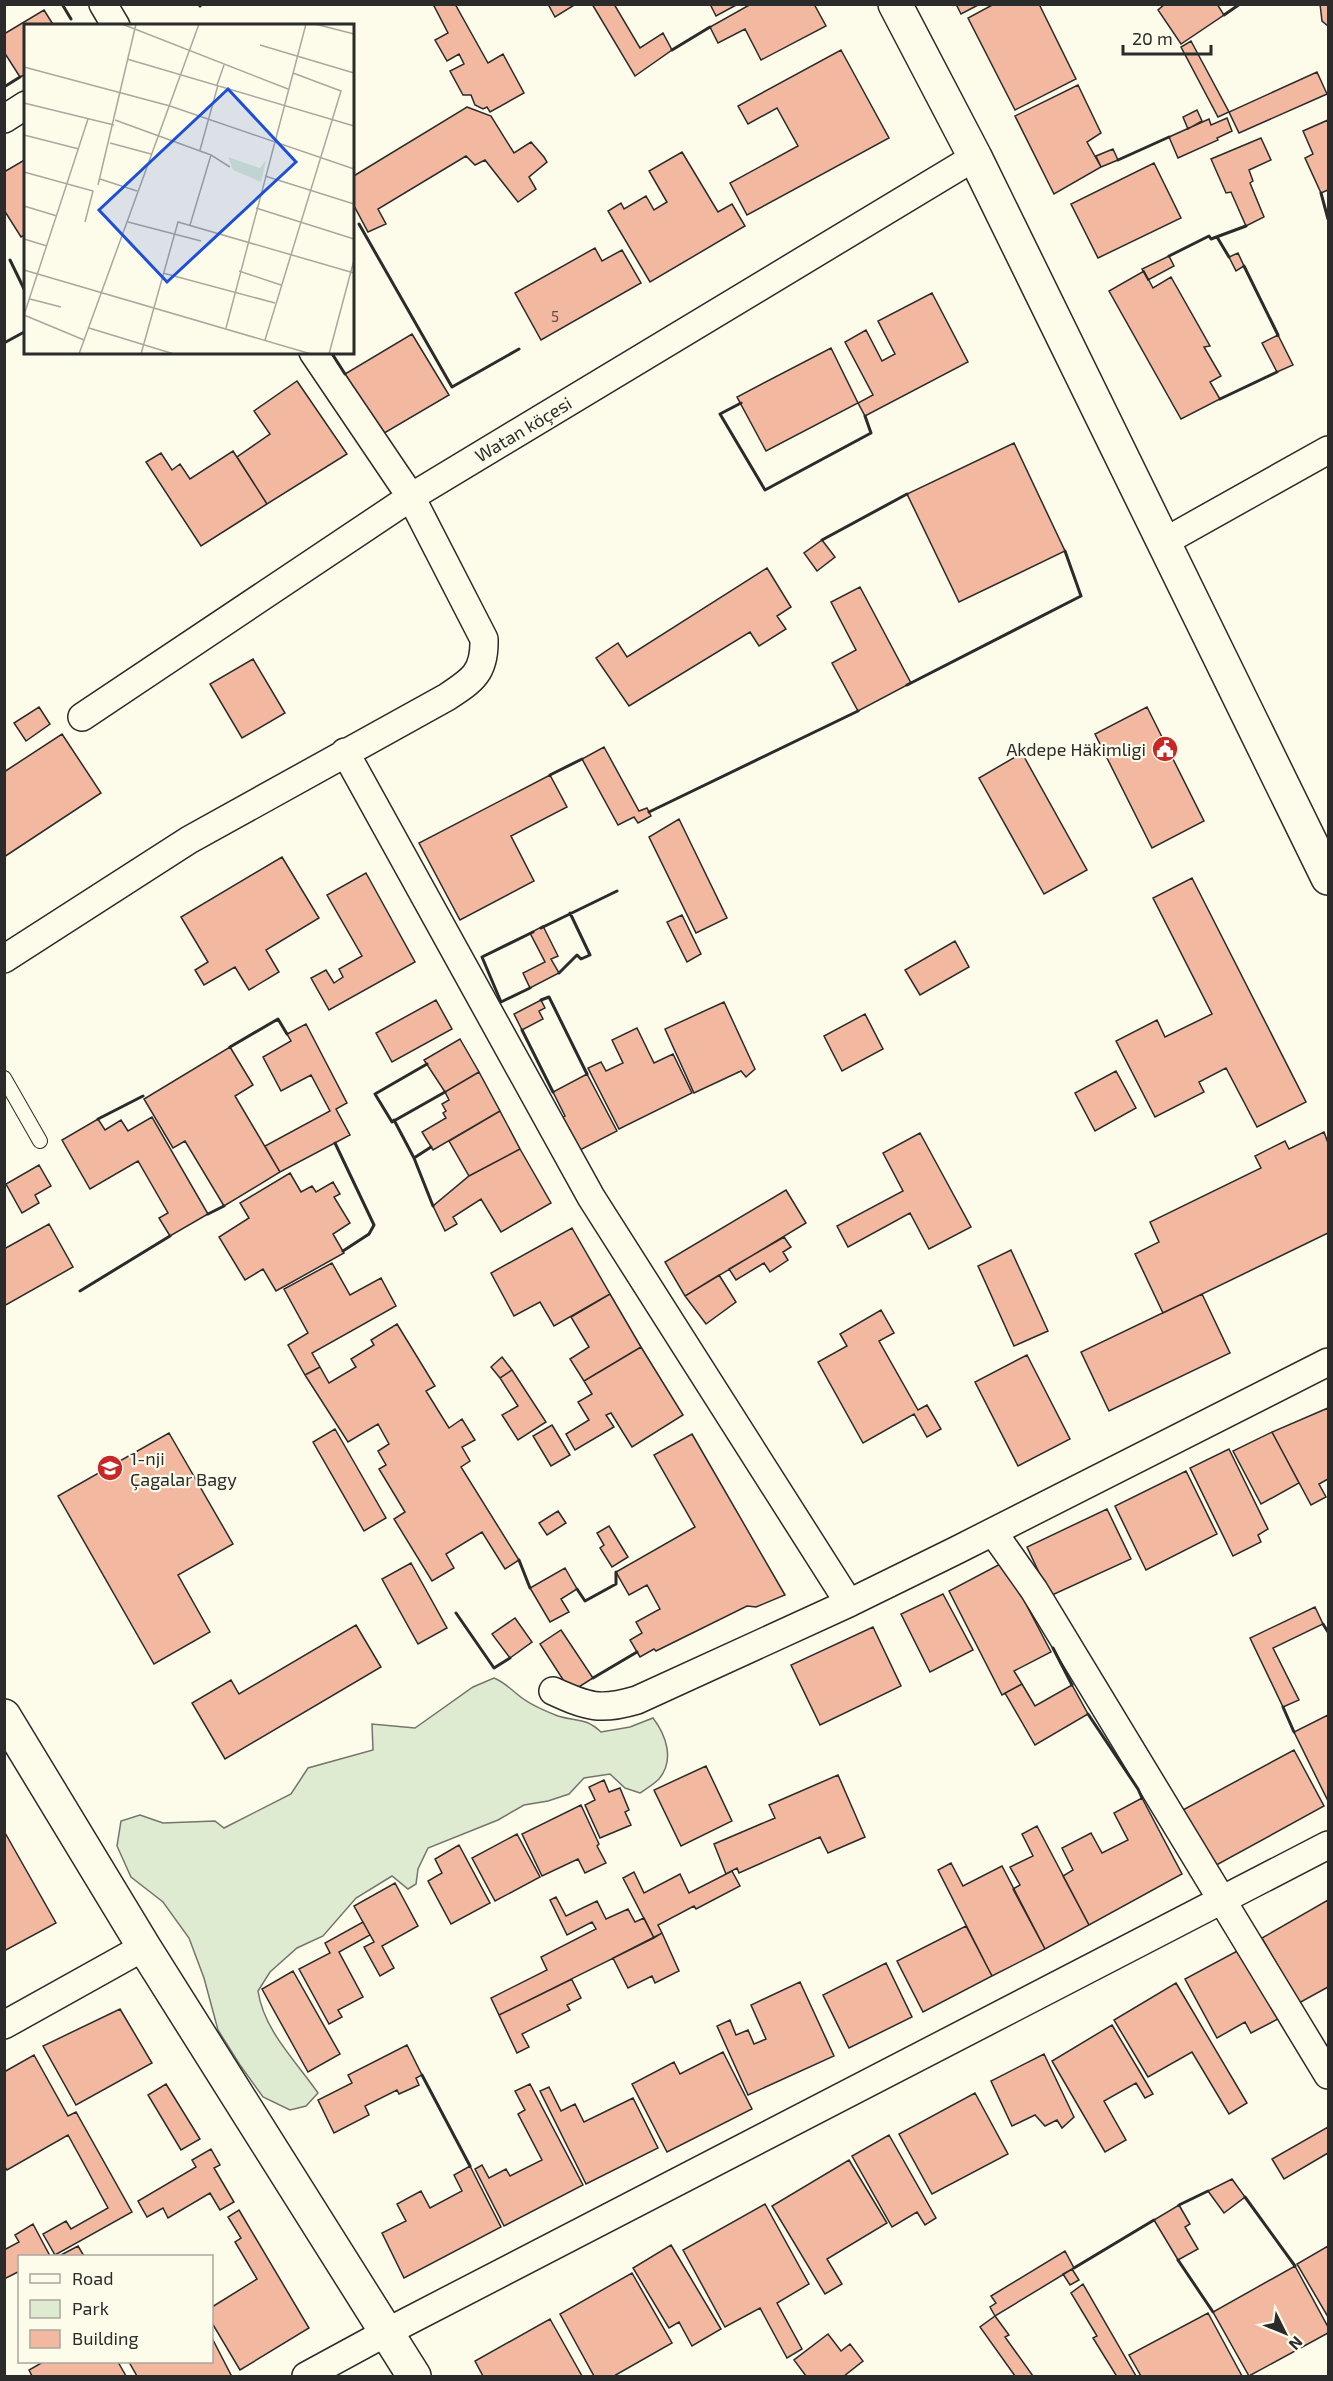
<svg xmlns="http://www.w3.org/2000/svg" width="1333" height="2381" viewBox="0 0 1333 2381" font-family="'Exo 2',sans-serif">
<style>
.green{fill:#deebd1;stroke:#74746e;stroke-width:1.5}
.building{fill:#f2b8a0;stroke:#2b2b2b;stroke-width:1.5}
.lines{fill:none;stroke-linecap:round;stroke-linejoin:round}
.service-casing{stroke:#2b2b2b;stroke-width:16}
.minor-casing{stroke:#2b2b2b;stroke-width:30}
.tertiary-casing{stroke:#2b2b2b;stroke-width:36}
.secondary-casing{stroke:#2b2b2b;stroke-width:36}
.service{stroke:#fdfbea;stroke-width:14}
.minor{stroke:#fdfbea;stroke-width:27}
.tertiary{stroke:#fdfbea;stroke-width:33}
.secondary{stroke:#fdfbea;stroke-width:33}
.wall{stroke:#2b2b2b;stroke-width:3}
.labels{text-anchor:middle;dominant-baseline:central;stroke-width:4.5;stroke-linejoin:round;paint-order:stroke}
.number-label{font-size:15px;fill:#5d4e48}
.street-label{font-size:18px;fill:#2b2b2b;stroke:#fdfbea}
.poi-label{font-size:18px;fill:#2b2b2b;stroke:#fdfbea;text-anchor:end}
.inset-road{fill:none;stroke:#a9a89e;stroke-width:1.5}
.view{fill:#1d4ed8;fill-opacity:0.15;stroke:#1d4ed8;stroke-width:3}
.inset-edge{fill:none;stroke:#2b2b2b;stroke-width:3}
</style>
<rect width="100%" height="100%" fill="#fdfbea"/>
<path class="green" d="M494,1678C504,1682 508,1687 517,1694C527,1703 545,1711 558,1716C577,1722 585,1717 601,1732L630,1727L653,1718C666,1735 675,1760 659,1779C654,1784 646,1789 640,1793L625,1788L610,1774L584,1778L569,1794L548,1801L524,1805L498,1820L428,1848L418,1869L416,1884L408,1889L392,1876L356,1898L323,1936L297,1948L270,1972L258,1991C264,2031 296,2061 318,2093L306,2106L290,2110L263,2097L240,2065L218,2030L204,1978L189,1938L163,1902L131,1877L117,1846L121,1821L140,1815L163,1823L215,1821L224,1828L291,1794L308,1768L373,1750L372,1724L415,1728L473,1687Z"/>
<path class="building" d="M433,4H455L488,63L503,54L524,93L490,112L487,107L483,109L475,105L471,95H463L450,71L464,64L459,54L447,61L435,40L448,33Z
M548,4H576L555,17Z
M592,4H614L640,48L663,33L672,50L635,76Z
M710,4H738L716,16Z
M751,4H814L826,26L761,60L745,29L718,43L710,27Z
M956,4H980L961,14Z
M994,4H1039L1076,79L1015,110L968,18Z
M1165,4H1217L1224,15L1181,44L1158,10Z
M1320,4H1328V26L1322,21Z
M44,10L54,26H26V74L20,77L4,52V34Z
M1191,41L1229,112L1218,117L1181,47Z
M841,50L889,138L747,215L730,183L798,146L777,108L748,124L738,106Z
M1317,72L1327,94L1239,133L1229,112Z
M1078,85L1101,133L1087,142L1101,167L1054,194L1015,116Z
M467,107L491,116L514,153L531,142L544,157L547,162L529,177L536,189L518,202L485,160L475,165L466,156L378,209L386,224L368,232L352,202V177Z
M1197,110L1202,121L1188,129L1183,117Z
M1227,118L1232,131L1217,138L1218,140L1178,158L1169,137L1209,119L1211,125Z
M1328,120V190L1321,193L1305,158L1313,154L1303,131Z
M1261,138L1271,160L1249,170L1253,181L1250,183L1264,217L1246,226L1231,192L1226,193L1211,159Z
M1113,149L1118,160L1101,167L1096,156Z
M682,152L718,212L732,204L745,226L650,282L608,211L621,203L624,209L646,196L654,210L667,202L649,171Z
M26,159V234L21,237L4,210V172Z
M1154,163L1181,218L1098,258L1071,204Z
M595,248L602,261L622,250L641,283L541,340L515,293Z
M1238,253L1244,266L1236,271L1229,257Z
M1169,256L1174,266L1148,280L1142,269Z
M1144,271L1153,288L1171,277L1210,346L1204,347L1221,376L1210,382L1220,399L1181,419L1109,291Z
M932,293L968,362L865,416L858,403L873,395L845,342L866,330L882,361L895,354L878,321Z
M412,334L449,395L381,435L345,374Z
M1278,335L1293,365L1277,372L1262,343Z
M831,348L858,403L766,451L737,397Z
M297,381L347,454L267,504L237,457L270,434L254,411Z
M1014,443L1065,551L959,602L907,494Z
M233,451L267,504L201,546L146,462L161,453L172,470L180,464L190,479Z
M822,540L835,557L817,571L804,553Z
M767,568L791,607L777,616L786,629L759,646L750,632L629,706L596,658L618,643L627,657Z
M860,587L911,683L858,711L832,663L856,650L831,602Z
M253,659L285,713L242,738L210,684Z
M39,707L50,724L26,741L14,723Z
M1147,707L1204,821L1152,848L1095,734Z
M62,734L101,793L4,857V772Z
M604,747L639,811L647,808L651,816L638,823L634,817L618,825L582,759Z
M1022,753L1087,870L1044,894L979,778Z
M550,775L567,807L511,836L534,881L460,920L419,843Z
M679,819L727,918L696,933L649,837Z
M282,857L319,918L266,950L279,972L249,990L235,967L204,985L195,970L208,962L181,917Z
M366,873L415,962L329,1010L311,978L326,970L334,983L343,977L339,969L362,956L327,895Z
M1192,878L1306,1102L1257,1127L1226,1068L1199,1082L1204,1092L1155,1117L1116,1041L1157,1020L1165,1037L1212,1014L1153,898Z
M682,915L701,954L687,962L667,922Z
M543,926L558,956L551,959L559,973L530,988L523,973L545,962L530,933Z
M955,941L969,967L920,995L905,970Z
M436,1000L452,1029L392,1062L376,1033Z
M541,1000L545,1008L539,1011L543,1019L522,1030L514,1014Z
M724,1002L755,1069L746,1077L741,1071L694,1093L665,1029Z
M865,1014L883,1049L842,1071L824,1036Z
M306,1024L347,1103L336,1109L350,1135L280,1172L265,1146L330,1111L311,1075L281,1091L263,1057L291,1041L287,1034Z
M637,1028L654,1063L673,1054L692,1093L619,1129L588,1068L601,1062L606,1071L623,1063L612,1040Z
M460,1039L479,1072L445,1092L424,1060Z
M230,1047L253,1085L235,1096L280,1172L224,1206L185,1141L173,1148L144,1099Z
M1116,1071L1136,1108L1095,1131L1075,1093Z
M479,1072L500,1111L433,1150L422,1132L446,1118L443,1113L446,1111L442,1104L449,1100L445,1092Z
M587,1074L617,1131L578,1151L561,1118L565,1116L553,1092Z
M500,1111L520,1149L469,1176L449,1141Z
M152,1117L208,1214L170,1236L159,1218L168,1213L138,1161L90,1189L62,1140L98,1119L105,1130L121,1120L128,1131Z
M1324,1132L1328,1143V1233L1163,1313L1135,1254L1159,1242L1150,1222L1261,1168L1255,1156L1285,1141L1289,1149Z
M920,1133L971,1227L929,1249L910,1213L848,1247L837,1226L903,1191L883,1153Z
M520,1149L551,1203L501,1232L481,1199L453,1217L457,1224L445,1231L433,1206L469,1176Z
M39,1165L51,1186L35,1195L39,1203L22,1213L6,1184Z
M290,1173L301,1192L312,1186L316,1192L333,1182L340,1194L334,1197L350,1223L333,1234L344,1253L276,1291L263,1269L245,1280L219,1237L249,1218L240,1203Z
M786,1190L806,1223L685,1296L665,1262Z
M49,1224L73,1267L4,1306V1249Z
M572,1228L610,1294L554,1326L540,1302L514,1316L491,1273Z
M784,1237L791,1247L783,1252L788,1260L770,1272L764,1263L736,1280L729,1269Z
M1011,1250L1048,1331L1014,1346L978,1266Z
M332,1263L350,1295L381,1278L396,1306L312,1353L320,1367L305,1375L288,1345L308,1333L284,1289Z
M719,1275L736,1302L706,1324L685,1296Z
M610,1294L641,1347L584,1381L570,1359L589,1347L571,1317Z
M1202,1294L1230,1353L1109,1411L1081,1352Z
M881,1310L894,1333L879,1341L918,1410L927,1405L941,1429L927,1437L914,1414L863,1443L818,1362L847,1346L840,1334Z
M397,1324L435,1386L426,1391L449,1428L462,1419L475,1440L462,1447L470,1461L461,1467L519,1560L505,1569L482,1532L446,1554L454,1568L432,1581L394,1519L405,1512L379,1469L386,1465L378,1451L389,1444L378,1424L348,1442L305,1375L320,1367L329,1383L356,1367L351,1359L374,1345L371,1340Z
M641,1347L683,1415L632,1447L611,1413L606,1415L614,1427L575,1450L566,1434L589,1420L578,1402L592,1394L584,1381Z
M1027,1355L1070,1439L1018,1466L975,1382Z
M502,1357L512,1370L500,1378L491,1367Z
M512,1370L546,1422L518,1440L502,1415L518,1406L500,1378Z
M1328,1408V1479L1319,1484L1326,1497L1311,1505L1272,1432Z
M552,1425L570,1455L551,1466L533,1436Z
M335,1429L386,1518L364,1531L313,1442Z
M1272,1432L1299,1483L1261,1504L1233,1451Z
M169,1433L233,1544L178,1575L210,1632L154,1664L58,1496Z
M692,1434L785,1595L756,1607L747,1606L656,1651L654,1649L640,1657L630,1640L642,1633L636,1622L660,1609L647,1585L629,1595L616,1572L695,1527L654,1455Z
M1229,1449L1268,1529L1258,1535L1261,1542L1233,1556L1190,1468Z
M1186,1471L1217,1534L1146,1570L1115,1506Z
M1107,1509L1131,1559L1050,1596L1027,1547Z
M558,1511L566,1523L547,1535L539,1523Z
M609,1526L628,1557L612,1567L600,1548L604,1545L597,1533Z
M1004,1562L1051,1652L1014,1671L1022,1684L1002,1695L949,1591Z
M411,1563L447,1628L418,1644L382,1579Z
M565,1568L577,1589L561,1599L569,1612L550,1622L530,1588Z
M943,1594L973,1650L930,1672L901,1614Z
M1315,1607L1323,1624L1273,1648L1299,1700L1283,1707L1250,1638Z
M515,1618L532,1642L510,1658L492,1634Z
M356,1625L381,1667L225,1759L192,1703L231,1680L239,1694Z
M873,1627L901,1686L820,1725L791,1665Z
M561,1630L593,1678L571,1692L540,1644Z
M1022,1684L1035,1706L1072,1685L1088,1714L1035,1745L1005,1693Z
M1328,1715V1801L1294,1732Z
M1294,1750L1324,1806L1211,1868L1181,1811Z
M706,1766L732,1821L681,1846L654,1790Z
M838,1775L865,1837L828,1853L820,1837L739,1873L737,1868L726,1874L714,1844L775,1818L769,1805Z
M604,1780L609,1792L620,1788L629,1810L625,1812L631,1825L600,1838L585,1805L595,1800L589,1787Z
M1142,1798L1182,1874L1089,1925L1063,1876L1073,1870L1062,1848L1091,1833L1102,1853L1128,1840L1114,1813Z
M581,1805L599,1844L597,1846L606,1863L585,1873L578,1859L542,1876L522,1834Z
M1037,1826L1089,1925L1045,1949L1013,1889L1020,1885L1010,1867L1033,1856L1022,1834Z
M4,1831L56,1923L4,1951Z
M517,1834L540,1877L495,1901L472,1858Z
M459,1845L490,1903L451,1924L428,1881L442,1873L435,1859Z
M951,1863L963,1886L1002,1866L1045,1949L992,1976L938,1870Z
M732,1871L740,1886L696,1909L694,1906L658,1925L662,1933L654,1938L623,1878L634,1872L644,1893L680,1874L689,1893Z
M395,1883L418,1926L382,1946L394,1968L380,1976L364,1947L374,1942L354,1906Z
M556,1897L566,1916L597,1901L606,1919L628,1909L635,1922L644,1918L654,1938L499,2015L491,1998L547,1970L541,1957L596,1929L592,1922L567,1935L550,1900Z
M1328,1900V1987L1299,2003L1262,1938Z
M363,1922L370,1935L339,1952L363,1997L338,2010L342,2017L329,2024L299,1969L330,1953L325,1943Z
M966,1926L992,1976L923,2012L897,1961Z
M662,1933L679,1971L655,1983L652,1976L628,1988L613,1958Z
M1241,1949L1278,2019L1251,2033L1245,2022L1217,2038L1185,1979Z
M886,1963L912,2017L849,2048L823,1995Z
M293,1971L340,2054L308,2072L262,1989Z
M570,1980H572L581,1998L567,2005L570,2010L522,2034L529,2047L517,2053L499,2015Z
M800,1982L834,2056L748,2095L717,2026L730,2020L736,2035L748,2030L754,2044L766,2039L751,2005Z
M1176,1983L1247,2103L1229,2114L1192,2052L1148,2077L1114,2020Z
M120,2009L152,2063L76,2105L43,2046Z
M1112,2025L1153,2094L1145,2098L1136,2083L1104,2101L1126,2140L1105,2152L1052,2061Z
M407,2045L422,2075L416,2078L419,2085L399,2094L397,2090L365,2106L369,2115L334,2133L318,2100L352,2083L348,2075Z
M723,2052L752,2109L667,2152L632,2084L674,2062L680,2074Z
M1044,2054L1074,2117L1062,2128L1057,2120L1045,2126L1035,2115L1012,2126L991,2081Z
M34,2055L68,2116L76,2112L132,2212L55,2255L43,2234L66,2221L71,2229L108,2208L68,2135L7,2170L4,2166V2072Z
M166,2084L200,2139L181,2150L148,2095Z
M530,2084L583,2185L504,2226L475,2169L482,2165L489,2178L506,2169L510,2176L542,2160L518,2114L525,2110L515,2091Z
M549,2087L561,2111L575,2104L584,2122L633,2098L658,2148L586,2184L540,2091Z
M975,2093L1008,2154L932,2194L899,2134Z
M1328,2127V2153L1284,2179L1272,2159Z
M889,2135L936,2218L925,2225L917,2212L892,2227L852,2156Z
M211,2149L220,2165L214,2168L234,2202L220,2210L210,2193L168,2218L163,2208L147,2217L138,2201L196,2167L192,2160Z
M849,2160L887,2223L827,2259L842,2284L825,2294L772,2206Z
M470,2166L501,2227L404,2278L382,2233L406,2221L397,2204L421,2191L430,2208L462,2191L454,2175Z
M1232,2179L1245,2197L1224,2213L1208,2191Z
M765,2204L809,2284L777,2303L802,2349L787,2358L760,2308L725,2327L683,2250Z
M1179,2205L1190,2224L1185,2227L1198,2249L1178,2260L1154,2220Z
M239,2210L309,2328L240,2370L212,2323V2307L257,2279L235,2242L241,2238L228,2217Z
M33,2224L50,2256H20V2271L4,2279V2250L19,2242L15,2235Z
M671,2245L721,2329L692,2346L679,2322L669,2328L633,2268Z
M78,2246L84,2256H62L61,2255Z
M1328,2246V2317L1297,2264Z
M1065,2251L1074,2268L995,2316L990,2307L996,2303L991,2296Z
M1295,2266L1328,2327V2333L1249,2376L1213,2312Z
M1072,2269L1079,2280L1070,2285L1063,2274Z
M632,2273L672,2343L614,2376H594L560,2314Z
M1083,2284L1136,2376H1113L1116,2375L1093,2338L1097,2336L1071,2293Z
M1208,2313L1242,2376H1141L1129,2355Z
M995,2316L1009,2335L1005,2337L1033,2376H1015L980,2327Z
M550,2319L582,2376H483L475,2361Z
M828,2334L841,2351L850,2344L863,2361L844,2376H806L794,2360Z
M212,2338L231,2375L229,2376H137L129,2362H212Z
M43,2362H118L126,2376H32L29,2370Z"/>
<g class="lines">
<g class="service-casing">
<path id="service" d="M4,1078L40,1141"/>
</g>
<g class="minor-casing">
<path id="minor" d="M103,4L116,26
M4,119L26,105
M1164,542L1328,450
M82,717L411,497L975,157
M345,752L591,1197L849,1603
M4,959L189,840L447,697C473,680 485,672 484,639L411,497L313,352
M993,1532L1034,1590L1328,2075
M553,1691C588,1707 600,1711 637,1700L849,1603L957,1550L1328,1362
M4,2025L144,1947
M306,2376L387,2332L1328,1845"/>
</g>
<g class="tertiary-casing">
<path id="tertiary" d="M4,1716L144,1947L414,2376"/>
</g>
<g class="secondary-casing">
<path id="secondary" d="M895,4L975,157L1328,878"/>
</g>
<use href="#service" class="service"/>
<use href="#minor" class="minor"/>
<use href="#tertiary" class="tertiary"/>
<use href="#secondary" class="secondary"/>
<path class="wall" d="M62,4L71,19
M200,6L202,4
M1224,15L1240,4
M672,50L710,27
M4,87L20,77
M1118,160L1169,137
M1321,193L1328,219
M359,224L452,387L519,349
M1217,237L1229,257
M1169,256L1209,236L1211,239L1246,226
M10,260L26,293
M1244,266L1278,335
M4,343L26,331
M331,352L345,374
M1220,399L1277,372
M741,403L720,414L765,490L871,433L865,416
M822,540L907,494
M907,685L1081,596L1065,551
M550,775L582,759
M649,812L858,711
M541,928L617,891
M559,973L577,955L581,959L590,955L570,913
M530,988L501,1002L482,957L533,932
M541,1000L549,997L587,1074
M522,1030L553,1092
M230,1047L278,1019L287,1034
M427,1064L375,1094L392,1122L445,1092
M98,1119L143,1096
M394,1120L414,1158L431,1147
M335,1143L374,1225L369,1234L343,1251
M414,1158L433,1206
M208,1214L224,1206
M80,1291L170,1236
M519,1560L530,1588
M577,1589L585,1601L616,1584V1572
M456,1613L494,1668L510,1658
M1323,1624L1328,1632
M1053,1648L1072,1685
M593,1678L637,1652
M1283,1707L1294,1732
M1088,1714L1138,1789L1142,1798
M422,2075L470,2166
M1245,2197L1295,2266
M1179,2205L1208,2191
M1178,2260L1213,2312
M1074,2268L1154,2220"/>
</g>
<defs>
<g id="civic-disc" transform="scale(1.35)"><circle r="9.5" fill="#c62828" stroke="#fdfbea"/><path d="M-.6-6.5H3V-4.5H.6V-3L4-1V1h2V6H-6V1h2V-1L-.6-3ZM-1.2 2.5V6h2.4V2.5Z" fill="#fff"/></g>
<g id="school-disc" transform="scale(1.35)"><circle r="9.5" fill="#c62828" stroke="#fdfbea"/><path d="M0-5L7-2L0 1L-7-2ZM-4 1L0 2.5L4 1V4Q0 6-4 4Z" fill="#fff"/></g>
</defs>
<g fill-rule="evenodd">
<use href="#civic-disc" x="1165" y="749"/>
<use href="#school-disc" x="110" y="1468"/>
</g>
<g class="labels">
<g class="number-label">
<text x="555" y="316">5</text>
</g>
<g class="street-label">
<text transform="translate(523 429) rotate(-31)">Watan köçesi</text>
</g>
<g class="poi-label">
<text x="1146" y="749">Akdepe Häkimligi</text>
<text x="130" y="1458" text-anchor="start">1-nji<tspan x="130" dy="21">Çagalar Bagy</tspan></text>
</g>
</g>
<g transform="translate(24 24)">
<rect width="330" height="330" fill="#fdfbea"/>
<path d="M204,133L236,144L242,136L237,158L209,146Z" fill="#deebd1"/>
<path class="inset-road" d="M98,0L264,65M291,0L330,10M236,21L330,49M103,35L330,102M0,43L146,82L330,145M193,61L200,41M0,79L90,101M91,96L187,131L206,143M0,111L55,125M86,119L127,130M176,126L194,61M0,148L69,167L61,198M241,152L330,180M76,155L113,167M74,161L112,0M0,182L33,192M232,184L330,215M104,198L177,217M166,201L187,131M0,215L23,222M0,246L287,330M215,247L257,261M139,249L251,279M6,275L37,283M65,304L150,330M202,304L282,0M60,316L0,291L64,95M241,316L317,67L269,49M55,330L175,0M117,330L154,198L330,249M305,330L330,236"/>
<path class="view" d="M204,65L272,138L143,258L75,186Z"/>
<rect width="330" height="330" class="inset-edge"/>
</g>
<rect width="1333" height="2381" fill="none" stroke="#2b2b2b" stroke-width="12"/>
<rect x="18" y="2255" width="195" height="108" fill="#fdfbea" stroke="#a9a89e" stroke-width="1.5"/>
<rect x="30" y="2274" width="30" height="9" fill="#fdfbea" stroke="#a9a89e" stroke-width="1.5"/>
<text x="72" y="2285" font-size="18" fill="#2b2b2b">Road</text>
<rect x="30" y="2300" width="30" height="18" fill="#deebd1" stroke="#a9a89e" stroke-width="1.5"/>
<text x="72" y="2315" font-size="18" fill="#2b2b2b">Park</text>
<rect x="30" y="2330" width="30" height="18" fill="#f2b8a0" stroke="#a9a89e" stroke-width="1.5"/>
<text x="72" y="2345" font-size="18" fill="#2b2b2b">Building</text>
<g transform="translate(1285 2333) rotate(133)" stroke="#fdfbea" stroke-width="4.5" paint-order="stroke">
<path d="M0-4.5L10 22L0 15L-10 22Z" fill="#2b2b2b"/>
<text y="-9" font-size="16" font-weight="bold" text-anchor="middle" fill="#2b2b2b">N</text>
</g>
<path d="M1123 45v9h88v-9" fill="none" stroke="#2b2b2b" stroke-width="3"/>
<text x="1132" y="45" font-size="18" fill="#2b2b2b" stroke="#fdfbea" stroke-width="4.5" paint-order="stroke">20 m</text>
</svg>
